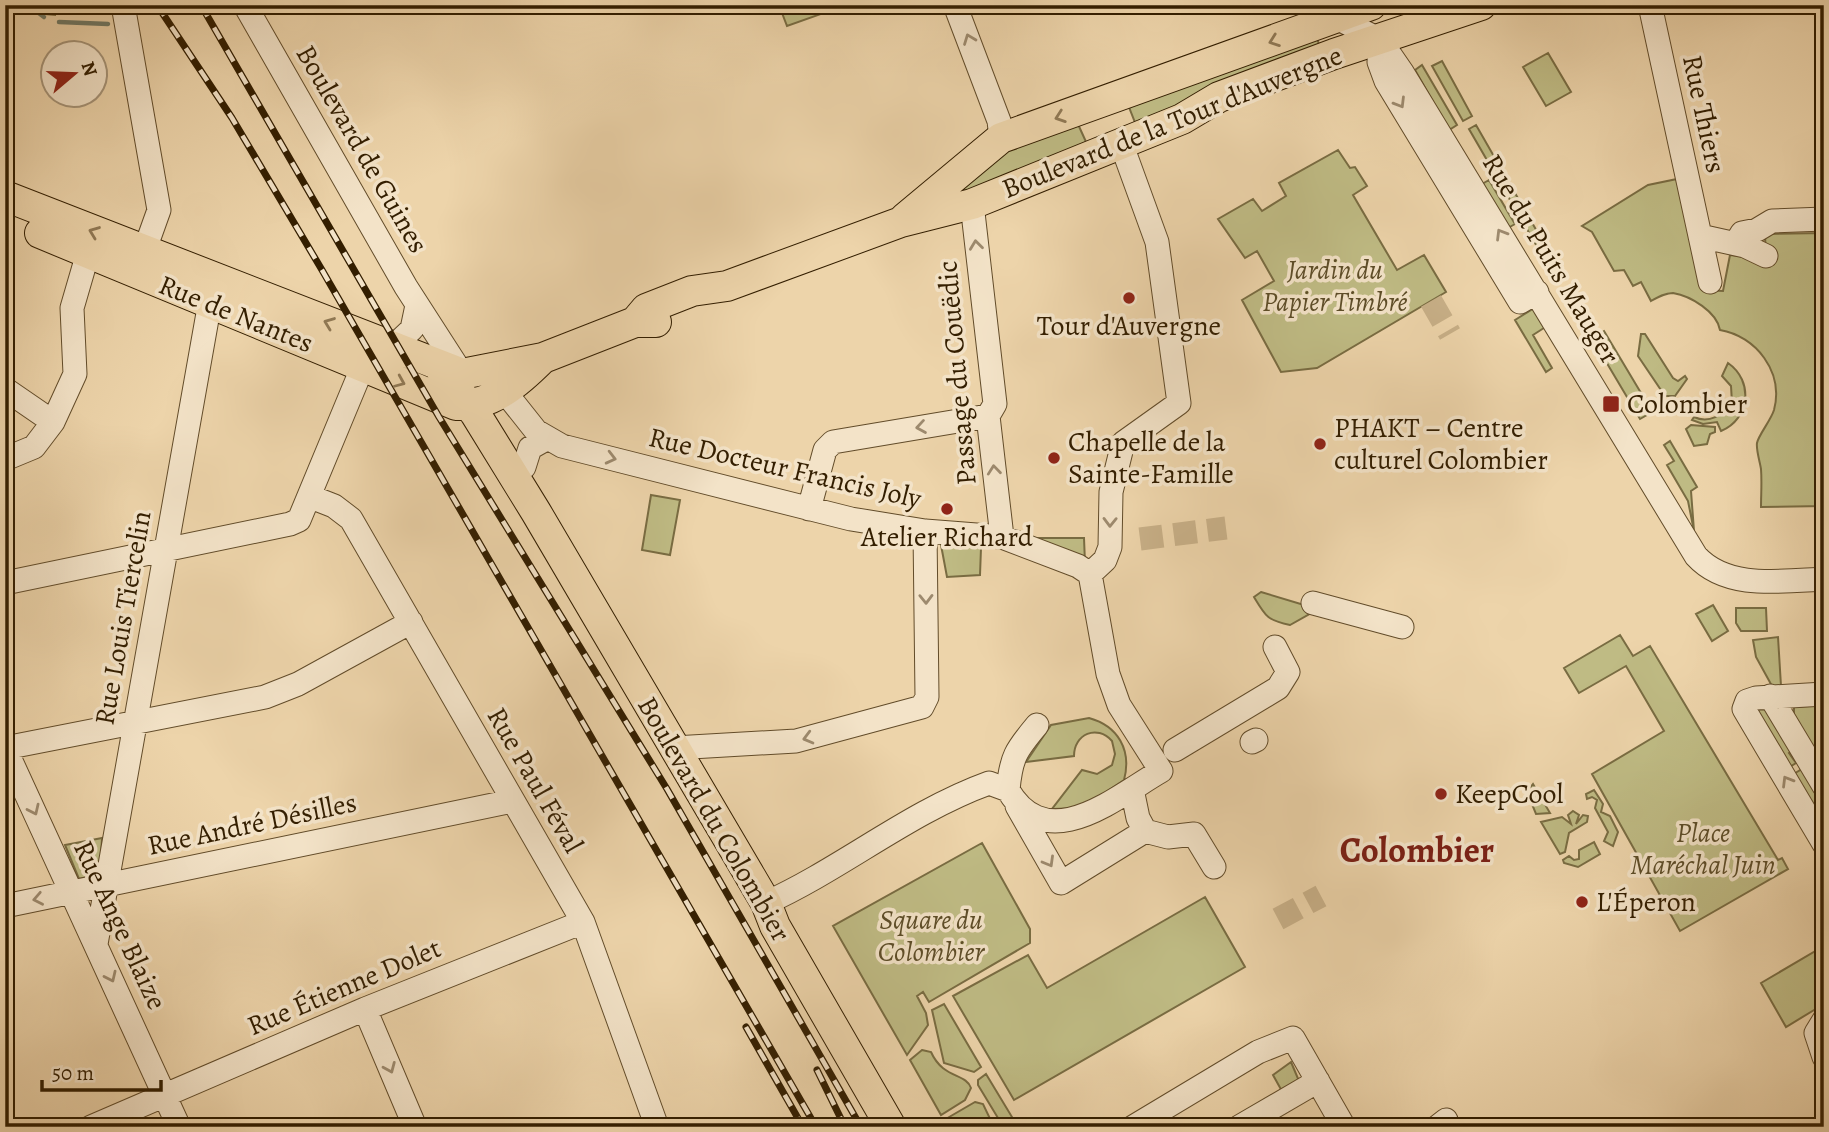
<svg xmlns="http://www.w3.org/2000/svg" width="1829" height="1132" viewBox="0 0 1829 1132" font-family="Alegreya,serif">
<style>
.green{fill:#bfbb84;stroke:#796c42;stroke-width:2}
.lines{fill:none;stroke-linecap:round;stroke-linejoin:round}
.stream{stroke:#707a67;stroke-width:4.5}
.minor-tunnel{stroke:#c8b088;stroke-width:23;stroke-dasharray:23 11;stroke-linecap:butt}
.minor-casing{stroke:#624c2a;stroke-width:25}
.major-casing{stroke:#331e00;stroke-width:32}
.minor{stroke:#f3e3c8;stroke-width:23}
.major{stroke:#edd4aa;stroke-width:30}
.rail-casing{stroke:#331e00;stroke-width:7}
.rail{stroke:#f3e3c8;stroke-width:4.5;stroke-dasharray:13;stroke-linecap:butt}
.oneway{stroke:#9d8a6e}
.oneway2{stroke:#907955}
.poi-dot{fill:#8f2418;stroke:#f3e3c8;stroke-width:2.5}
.labels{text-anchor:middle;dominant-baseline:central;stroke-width:7;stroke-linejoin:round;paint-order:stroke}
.street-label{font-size:28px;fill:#331e00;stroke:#f3e3c8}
.park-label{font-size:28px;font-style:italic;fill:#5d4d28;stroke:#f3e3c8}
.poi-label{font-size:28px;fill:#331e00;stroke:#f3e3c8;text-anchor:start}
.district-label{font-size:35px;font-weight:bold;fill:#7a1f14;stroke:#f3e3c8}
</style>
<rect width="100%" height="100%" fill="#edd4aa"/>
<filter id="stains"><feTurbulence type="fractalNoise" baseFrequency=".00286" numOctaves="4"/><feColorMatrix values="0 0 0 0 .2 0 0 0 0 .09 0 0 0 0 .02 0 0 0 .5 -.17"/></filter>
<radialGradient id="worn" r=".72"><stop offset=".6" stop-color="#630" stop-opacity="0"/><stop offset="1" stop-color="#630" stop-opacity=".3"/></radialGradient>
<path class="green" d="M5,5H55V15L10,11L6,164Z
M779,5H843L820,11L821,14L787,26Z
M1315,34L1321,49L1136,125L1127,102Z
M1548,53L1571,92L1546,106L1523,67Z
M1442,61L1472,116L1463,121L1432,66Z
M1422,65L1457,125L1449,130L1415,70Z
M1077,122L1087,144L950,199L983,161Z
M1476,125L1546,247L1539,250L1469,129Z
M1338,150L1350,168L1355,167L1367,186L1353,195L1397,270L1424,255L1446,292L1317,368L1281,372L1242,300L1274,281L1257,251L1245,258L1218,219L1253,199L1262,211L1286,196L1279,183Z
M1677,179L1702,290L1723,291L1730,255L1766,259L1765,234L1824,233V506L1761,507C1761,495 1762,482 1761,469C1760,462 1756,450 1757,443C1758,436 1771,420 1774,410C1784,372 1756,336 1720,330C1717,312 1691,296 1673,293C1665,293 1658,297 1651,301L1641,282L1633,286L1624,270L1614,271L1592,232L1582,226L1648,185Z
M1489,180L1515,224L1508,228L1482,184Z
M1536,307L1547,326L1533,335L1552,368L1546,372L1515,320Z
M1604,331L1647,403L1642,407L1647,415L1640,419L1592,338Z
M1641,334H1645L1673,378L1678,381L1685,376L1687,379L1675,396H1665L1638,356Z
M1728,363C1754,381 1750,419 1721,431L1717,422L1703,424L1692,420L1694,417C1709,424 1723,415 1732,403L1731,386L1722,376Z
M1691,425L1715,427V432L1710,434L1707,444L1694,446L1686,429Z
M1670,441L1697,487L1691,491L1694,531L1688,501L1667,465L1674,461L1664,445Z
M651,495L680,500L670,555L642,550Z
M1031,538H1084L1085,563Z
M941,545L981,548L980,575L947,577Z
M1261,592L1314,608L1313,612L1290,625C1267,620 1266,617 1254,597Z
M1713,605L1728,631L1712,641L1696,614Z
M1736,608H1766L1767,631H1741L1736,623Z
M1620,635L1633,656L1650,646L1778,860L1782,858L1788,869L1680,931L1592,774L1664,731L1626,666L1579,693L1564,668Z
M1778,637L1781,686H1772L1756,657L1753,640Z
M1761,704L1795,749L1789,753L1796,763L1788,768L1755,713Z
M1824,705V769L1794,719V707Z
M1089,718C1118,726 1132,750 1124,780L1082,808L1052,809L1082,770L1097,774L1112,765L1115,754L1112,741C1097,724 1074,734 1074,756L1026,762L1051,725Z
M1807,766L1824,795V829L1792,775Z
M1533,784L1550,813L1536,814L1527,792Z
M1594,790L1603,804L1601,812L1610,816L1618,832L1613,846L1604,841L1608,832L1595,808L1597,800L1592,797L1587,799L1586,794Z
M1573,811L1579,815L1576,824L1583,815L1588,816L1587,822L1569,833L1565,852L1560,854L1541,822L1562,817L1571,824L1568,815Z
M102,838L100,874L79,879L65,845Z
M1594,842L1600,854L1578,867L1564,863L1563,860L1569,856L1574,860L1579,859V850Z
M982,843L1030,929V943L929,1002L923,992L917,996L926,1013L928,1025L907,1055L833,926Z
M1205,897L1245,967L1014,1100L953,996L1028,955L1047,988Z
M1824,946V1004L1786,1027L1761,983Z
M944,1004L981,1067L974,1072L944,1063L932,1010Z
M922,1050L931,1052C943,1079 966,1073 971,1088L965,1100L941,1115L910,1060Z
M1291,1062L1299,1081L1283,1093L1273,1075Z
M986,1074L1012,1117L1001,1123L978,1085V1080Z
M975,1102L983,1104L994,1127H943L944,1120Z"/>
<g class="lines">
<path class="stream" d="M36,11L44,17
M59,22L108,24"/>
<path class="minor-tunnel" d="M1431,301L1450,334
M1140,539L1226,528
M1278,919L1321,896"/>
<g class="minor-casing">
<path id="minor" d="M123,5L159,210L144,252
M245,5L406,287L462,374
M955,5L999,121L1001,138
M1650,5L1710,282
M1335,7L1339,19L1380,40L1402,72L1696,556C1727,590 1781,581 1824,579
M1380,43L1379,62L1386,81L1520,302L1537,292
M972,204L995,404L988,416L1002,537
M1700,236L1745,246L1766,256
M1736,243L1742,233L1757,230L1772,221L1824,219
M393,347L412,329L416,310
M5,389L53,422
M505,392L536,431L562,446L851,519L925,531L1002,537L1078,566L1090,574
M5,459L34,447L53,422L75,374L72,308L88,253
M524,467L530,448L546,439
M311,497L334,506L351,519L583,922L657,1127
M809,509L825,450L833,442L988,416
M1090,574L1105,560L1110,547L1111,492L1123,443L1179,403L1157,242L1121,143
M5,583L290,524L299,520L363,366
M1313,603L1402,627
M1824,694L1756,698L1747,701L1744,709L1824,844
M1770,696L1824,786
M1252,742L1256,740
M5,748L265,697L298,684L411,622
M5,748L179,1127
M674,748L796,741L922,707L927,697L925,531
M1175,750L1278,688L1288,672L1275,647
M1132,789L1138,818L1145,831L1168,837L1194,834L1214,867
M1008,790C1048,858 1117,796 1161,771L1119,705L1108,674L1090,574
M1008,790C1011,757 1016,750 1037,725
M1017,806L1061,883L1145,831
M766,903C843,868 909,812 989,783L1008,790
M5,906L512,801
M96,944L210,302
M365,1009L415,1127
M1824,1020L1816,1033L1824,1057
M91,1127L365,1009L583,922
M1133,1127L1258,1052L1293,1038L1344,1127
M1239,1127L1318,1081
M1437,1127L1446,1120"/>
</g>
<g class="major-casing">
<path id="major" d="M5,196L455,371
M905,218L1001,138L1371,5
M40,233L456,405C493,406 519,382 543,358
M635,322L646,309L692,291L727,286L901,222L972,204L1182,119L1219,97L1334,54L1481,5
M437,364L475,413L536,512L766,903L775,926L891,1127
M462,374L543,358L635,322H656"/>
</g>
<use href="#minor" class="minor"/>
<use href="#major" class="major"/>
<g class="rail-casing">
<path id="rail" d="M157,5L232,118L322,270L816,1127
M201,5L439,417L667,789L861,1127
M746,1027L803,1127
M817,1070L845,1127"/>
</g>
<use href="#rail" class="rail"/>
</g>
<defs><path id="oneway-chevron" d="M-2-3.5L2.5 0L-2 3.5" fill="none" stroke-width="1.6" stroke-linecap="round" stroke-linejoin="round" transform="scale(1.75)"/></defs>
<g class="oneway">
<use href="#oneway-chevron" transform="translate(969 39) rotate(-111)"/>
<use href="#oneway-chevron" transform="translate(1400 103) rotate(59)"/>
<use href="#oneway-chevron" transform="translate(1501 234) rotate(-121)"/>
<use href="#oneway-chevron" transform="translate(976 245) rotate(-97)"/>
<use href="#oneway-chevron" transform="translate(921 427) rotate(171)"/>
<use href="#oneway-chevron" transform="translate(611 458) rotate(14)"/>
<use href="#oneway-chevron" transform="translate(994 470) rotate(-96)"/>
<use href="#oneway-chevron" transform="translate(1110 522) rotate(91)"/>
<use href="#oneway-chevron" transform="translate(926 599) rotate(89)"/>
<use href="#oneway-chevron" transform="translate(808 738) rotate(165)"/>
<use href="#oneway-chevron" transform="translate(1787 781) rotate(-121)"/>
<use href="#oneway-chevron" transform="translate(34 810) rotate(65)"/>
<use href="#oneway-chevron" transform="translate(1049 862) rotate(60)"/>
<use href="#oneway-chevron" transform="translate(38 899) rotate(169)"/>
<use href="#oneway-chevron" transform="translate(111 977) rotate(65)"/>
<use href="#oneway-chevron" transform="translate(390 1068) rotate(67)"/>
</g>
<g class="oneway2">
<use href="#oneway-chevron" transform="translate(1274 41) rotate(160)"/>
<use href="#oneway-chevron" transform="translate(1060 117) rotate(161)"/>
<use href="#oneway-chevron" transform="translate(94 232) rotate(-159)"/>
<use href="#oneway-chevron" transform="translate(329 323) rotate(-159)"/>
<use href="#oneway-chevron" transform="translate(400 382) rotate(23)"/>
</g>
<g class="poi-dot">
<circle cx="1129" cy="298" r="7"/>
<rect x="1602" y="395" width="18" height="18" rx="3.5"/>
<circle cx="1320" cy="444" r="7"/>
<circle cx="1054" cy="458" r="7"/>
<circle cx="947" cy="509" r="7"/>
<circle cx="1441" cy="794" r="7"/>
<circle cx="1582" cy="902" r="7"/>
</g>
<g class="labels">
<g class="street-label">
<text transform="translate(1704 114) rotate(78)">Rue Thiers</text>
<text transform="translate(1172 122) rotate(-22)">Boulevard de la Tour d'Auvergne</text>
<text transform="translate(362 149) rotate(60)">Boulevard de Guines</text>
<text transform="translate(1551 259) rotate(59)">Rue du Puits Mauger</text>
<text transform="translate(236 314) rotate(22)">Rue de Nantes</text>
<text transform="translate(957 373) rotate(-95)">Passage du Couëdic</text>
<text transform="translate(785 468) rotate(13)">Rue Docteur Francis Joly</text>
<text transform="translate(123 618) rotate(-80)">Rue Louis Tiercelin</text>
<text transform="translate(535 780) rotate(60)">Rue Paul Féval</text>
<text transform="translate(714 819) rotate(60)">Boulevard du Colombier</text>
<text transform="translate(252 824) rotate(-12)">Rue André Désilles</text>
<text transform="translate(120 925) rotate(65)">Rue Ange Blaize</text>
<text transform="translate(344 987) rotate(-23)">Rue Étienne Dolet</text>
</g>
<g class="park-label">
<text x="1335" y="270">Jardin du<tspan x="1335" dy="32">Papier Timbré</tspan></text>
<text x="1703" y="833">Place<tspan x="1703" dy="32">Maréchal Juin</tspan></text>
<text x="931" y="920">Square du<tspan x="931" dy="32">Colombier</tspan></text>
</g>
<g class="poi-label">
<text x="1129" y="326" text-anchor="middle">Tour d'Auvergne</text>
<text x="1627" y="404">Colombier</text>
<text x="1334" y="428">PHAKT – Centre<tspan x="1334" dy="32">culturel Colombier</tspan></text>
<text x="1068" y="442">Chapelle de la<tspan x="1068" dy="32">Sainte-Famille</tspan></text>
<text x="947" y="537" text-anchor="middle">Atelier Richard</text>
<text x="1455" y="794">KeepCool</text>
<text x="1596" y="902">L'Éperon</text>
</g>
<g class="district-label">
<text x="1417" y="850">Colombier</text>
</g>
</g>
<rect width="1829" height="1132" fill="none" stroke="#edd4aa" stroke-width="28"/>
<rect x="7" y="7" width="1815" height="1118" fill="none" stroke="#331e00" stroke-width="3.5"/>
<rect x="14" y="14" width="1801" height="1104" fill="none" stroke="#331e00" stroke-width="2"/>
<g transform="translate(74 74) rotate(71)"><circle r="33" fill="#f3e3c8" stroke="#a69478" stroke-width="2"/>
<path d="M0-5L12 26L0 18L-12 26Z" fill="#8f2418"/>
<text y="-10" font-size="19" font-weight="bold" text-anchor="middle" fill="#331e00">N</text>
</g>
<path d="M42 1080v10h119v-10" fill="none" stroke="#331e00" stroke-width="3.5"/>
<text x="52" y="1080" font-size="21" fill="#331e00" stroke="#f3e3c8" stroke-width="5" paint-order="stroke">50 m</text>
<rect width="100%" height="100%" filter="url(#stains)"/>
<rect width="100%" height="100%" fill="url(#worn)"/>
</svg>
